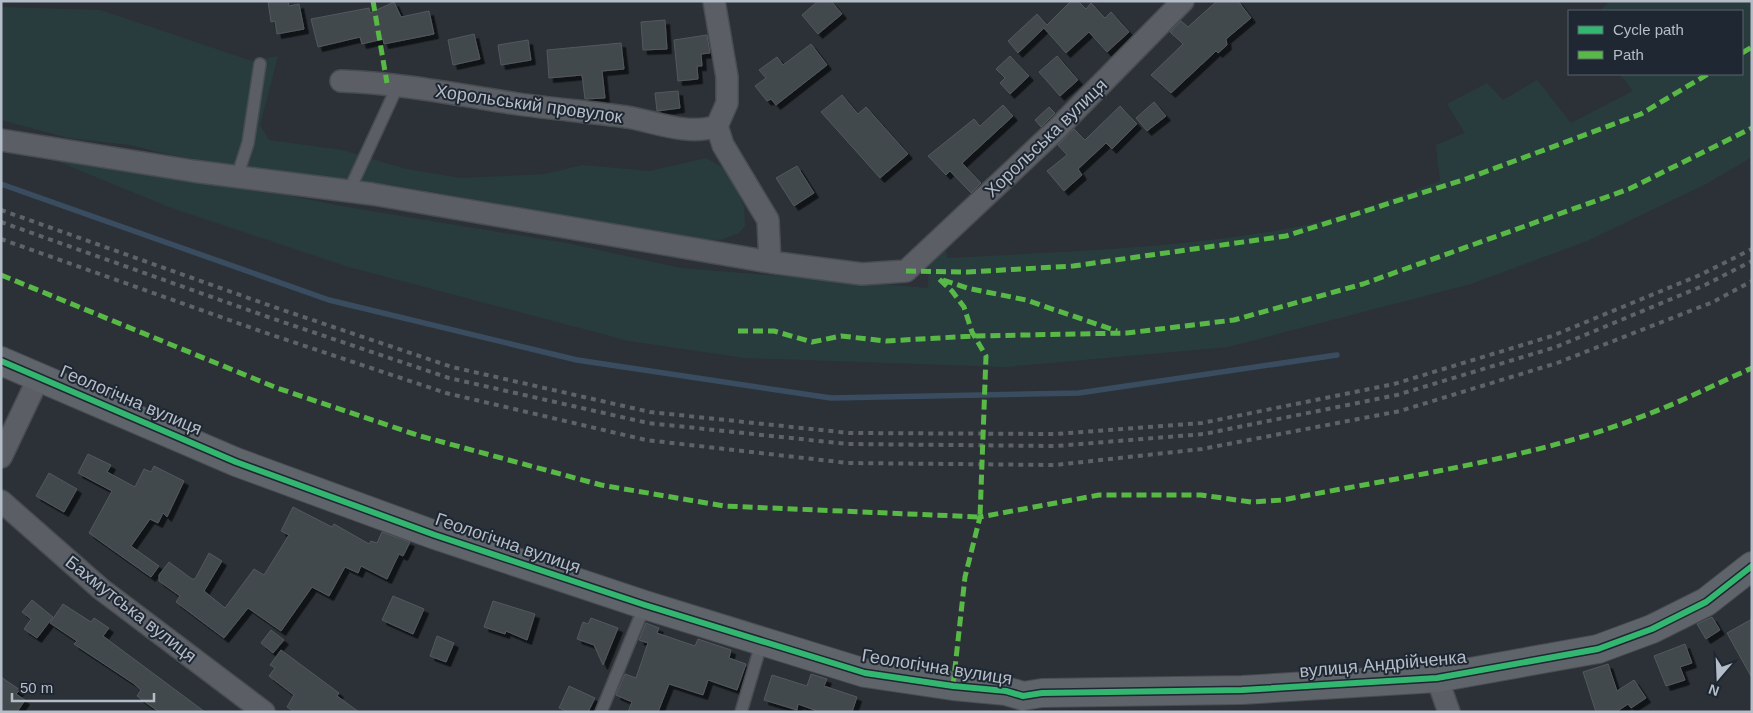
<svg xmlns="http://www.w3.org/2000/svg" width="1753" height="713" viewBox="0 0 1753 713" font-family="Helvetica,sans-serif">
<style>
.green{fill:#293c3d}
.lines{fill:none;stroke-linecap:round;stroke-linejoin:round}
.stream{stroke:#3a4d60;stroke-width:5.5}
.building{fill:#43484d;stroke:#53585f;filter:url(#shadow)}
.lane-casing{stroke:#484d52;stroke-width:14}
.street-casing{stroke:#484d52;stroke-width:24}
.secondary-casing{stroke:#484d52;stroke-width:30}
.lane{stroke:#5b5f65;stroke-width:11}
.street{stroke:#5b5f65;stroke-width:21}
.secondary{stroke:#5f636a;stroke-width:28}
.rail{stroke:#5f6368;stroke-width:4;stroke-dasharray:5 5;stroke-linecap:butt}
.quiet{stroke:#58b947;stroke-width:5;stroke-dasharray:10 5;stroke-linecap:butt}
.cycleway-casing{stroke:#1e2732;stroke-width:9}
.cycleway{stroke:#33b770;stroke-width:6}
.labels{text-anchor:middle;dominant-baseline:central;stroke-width:4;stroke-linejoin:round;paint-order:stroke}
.street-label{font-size:18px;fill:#b5bdc8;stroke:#1e2732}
</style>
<defs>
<filter id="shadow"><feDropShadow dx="4.5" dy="4.5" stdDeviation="0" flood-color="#0009"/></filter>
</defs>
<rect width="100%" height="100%" fill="#2b3137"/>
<path class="green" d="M1610,1H1752V157L1706,184L1587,241L1471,284L1228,347L1006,367L745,358L629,341L349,267L169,207L52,159L119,162L341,206L571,244L681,268L928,288L929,256L945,243L947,258C1062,252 1178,249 1291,228C1340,219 1393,198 1440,181L1436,145L1465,133L1447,104L1487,83L1503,100L1537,80L1571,123L1633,91L1620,74H1742V11H1600Z
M1,7L100,10L252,61L278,56L260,125L269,140L342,150L406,169L460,178L546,174L582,165L650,171L706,158L729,171L744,207L745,226L739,233L720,240L659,237L554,219L490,202L393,185L286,174L171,155L130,145L69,138L1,120Z"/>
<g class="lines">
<path class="stream" d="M1,184L329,300L577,360L831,398L1079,393L1337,355"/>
</g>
<path class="building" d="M268,1H288L289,6L299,4L304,29L277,34L275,21L271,22Z
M818,1H831L842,14L818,34L802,15Z
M1071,1H1078L1086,9L1091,3L1105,18L1111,12L1129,32L1107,52L1089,32L1066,53L1044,28L1018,53L1008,41L1037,14L1047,25Z
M1217,1H1238L1251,18L1226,39L1227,45L1218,53L1216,51L1171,93L1151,75L1183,44L1170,32L1181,21L1188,27Z
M394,2L401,17L429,11L434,34L384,44L383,39L362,44L360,37L318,47L311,19L369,8L370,13Z
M665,20L667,49L643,50L641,22Z
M474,34L480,59L453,65L448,40Z
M707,35L710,53L701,54L702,66H697L698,79L678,81L674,40Z
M528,40L531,60L501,65L498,45Z
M621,43L624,69L602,71L605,98L585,99L582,75L549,78L547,50Z
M811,44L827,65L776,105L771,99L767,101L755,86L766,78L759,70L777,57L783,65Z
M1010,56L1029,76L1010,94L1000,83L1005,78L996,69Z
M1057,56L1078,80L1060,96L1039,72Z
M678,91L680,108L657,111L655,93Z
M842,95L858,114L866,107L908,154L880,178L821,112Z
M1154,102L1166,116L1147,131L1136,118Z
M1003,105L1013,116L962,163L981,183L971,193L950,171L946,175L928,156L974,119L980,126Z
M1120,106L1137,124L1112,149L1106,143L1078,169L1082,175L1064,191L1047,171L1067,155L1058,145L1074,129L1085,140Z
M1049,107L1055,113L1041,127L1035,120Z
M797,166L814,193L794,206L776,178Z
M88,454L111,465L107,472L135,487L144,469L151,472L154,466L184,481L167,517L163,513L158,523L150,519L131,546L159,566L151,577L89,533L112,491L78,473Z
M49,473L77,489L64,512L36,496Z
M293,507L332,527L334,524L369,544L371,541L377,543L382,532L410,542L403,556L399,554L387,579L361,566L358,573L345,567L329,596L312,587L281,631L248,608L224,638L176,602L180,596L159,581V575L169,562L192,579H195L209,553L222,561L204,591L225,608L254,569L264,575L289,535L281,531Z
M393,596L424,609L413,634L382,620Z
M32,600L53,617L37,638L24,629L31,619L22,612Z
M493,601L535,614L527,640L506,631L505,634L484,627Z
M63,604L91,622L94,618L109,628L103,636L205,712H159L137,696L141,690L133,683L74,644L77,641L50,623Z
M1712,617L1720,630L1706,639L1697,624Z
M591,618L618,628L603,665L594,645L577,639L583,622L588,624Z
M1752,619V678L1727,633Z
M646,623L659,628L657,633L695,646L698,639L731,650L729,658L746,664L737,690L708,680L703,695L669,684L658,712H628L632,702L616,695L625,674L636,678L648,643L639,640Z
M271,630L284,640L273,653L261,643Z
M437,636L454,643L446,662L430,656Z
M1685,644L1692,663L1680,667L1685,680L1666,686L1654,656Z
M281,650L339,693L337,696L359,712H295L287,707L294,695L269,676L275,668L270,665Z
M1608,664L1617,691L1634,680L1646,698L1631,708L1628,704L1616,712H1596L1583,672Z
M811,674L827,679L824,686L857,697L852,712H820L798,704L797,710L764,700L772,675L807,686Z
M1,677L20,690L16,694L25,700L17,712H1Z
M569,686L595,698L588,712H569L559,708Z"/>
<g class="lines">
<g class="lane-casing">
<path id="lane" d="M237,177L248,143L260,64
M349,191L398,85
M601,712L645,605
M741,712L762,641"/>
</g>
<g class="street-casing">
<path id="street" d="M714,1L727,77V103L717,126L723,145L768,220L770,262
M341,81C400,83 459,95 518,104C554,109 591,112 627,117C656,122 688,136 717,126
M1,140L193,171L372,194L770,262L862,274L906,271L1057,129L1183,1
M1,457L39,377
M1,501L101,589L264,712
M1437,678L1449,712"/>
</g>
<g class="secondary-casing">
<path id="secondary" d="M1,361L236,462L435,535L645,605L865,673L953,686L1006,691L1023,696L1042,693L1242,690L1437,678L1598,649L1652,629L1706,602L1752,566"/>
</g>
<use href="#lane" class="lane"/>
<use href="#street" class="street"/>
<use href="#secondary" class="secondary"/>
<path class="rail" d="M1,210L271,306L452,367L650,412L849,433L1056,434L1202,423L1394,384L1552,336L1700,275L1752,249
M1,222L268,317L449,378L648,423L848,444L1056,446L1204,434L1397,395L1556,347L1705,285L1752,261
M1,239L263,332L446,393L646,440L848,463L1055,465L1202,449L1400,411L1557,363L1713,302L1752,281"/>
<path class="quiet" d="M373,1L387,83
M1742,53L1752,47
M906,271L968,272L1073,266L1286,236L1466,179L1641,114L1708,74
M1,275L277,388L420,436L601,485L724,506L980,517L986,356L972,332L964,307L952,291L938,278
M943,280L967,288L1026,300L1117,331
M738,331H774L812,342L841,336L886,341L974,336L1127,333L1234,320L1363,284L1629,189L1752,128
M953,686L965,577L980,517L1099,495H1201L1251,502L1283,500C1405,476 1536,459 1651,413C1685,400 1718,383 1752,368"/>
<g class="cycleway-casing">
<path id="cycleway" d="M1,361L236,462L435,535L645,605L865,673L953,686L1006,691L1023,696L1042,693L1242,690L1437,678L1598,649L1652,629L1706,602L1752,566"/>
</g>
<use href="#cycleway" class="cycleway"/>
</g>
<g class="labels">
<g class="street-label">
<text transform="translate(529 104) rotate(8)">Хорольський провулок</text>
<text transform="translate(1046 138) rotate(-44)">Хорольська вулиця</text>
<text transform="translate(131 400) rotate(23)">Геологічна вулиця</text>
<text transform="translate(508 543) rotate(19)">Геологічна вулиця</text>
<text transform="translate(131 609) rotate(38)">Бахмутська вулиця</text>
<text transform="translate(1383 664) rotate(-5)">вулиця Андрійченка</text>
<text transform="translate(937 667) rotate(9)">Геологічна вулиця</text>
</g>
</g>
<rect width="1753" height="713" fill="none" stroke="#b5bdc8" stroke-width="5"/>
<rect x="1568" y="10" width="175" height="65" fill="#1e2732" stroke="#5a636e"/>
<rect x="1578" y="26" width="25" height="8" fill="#33b770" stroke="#5a636e"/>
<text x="1613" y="35" font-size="15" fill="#b5bdc8">Cycle path</text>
<rect x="1578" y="51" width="25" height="8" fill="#58b947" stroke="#5a636e"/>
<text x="1613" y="60" font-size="15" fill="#b5bdc8">Path</text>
<g transform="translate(1718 678) rotate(199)" stroke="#1e2732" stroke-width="4" paint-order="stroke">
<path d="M0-4L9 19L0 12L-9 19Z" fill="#b5bdc8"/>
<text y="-8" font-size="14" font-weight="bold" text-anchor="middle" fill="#b5bdc8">N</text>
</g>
<path d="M12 693v8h142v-8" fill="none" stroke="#b5bdc8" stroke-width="2.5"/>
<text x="20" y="693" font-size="15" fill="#b5bdc8" stroke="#1e2732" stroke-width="4" paint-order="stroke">50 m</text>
</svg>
